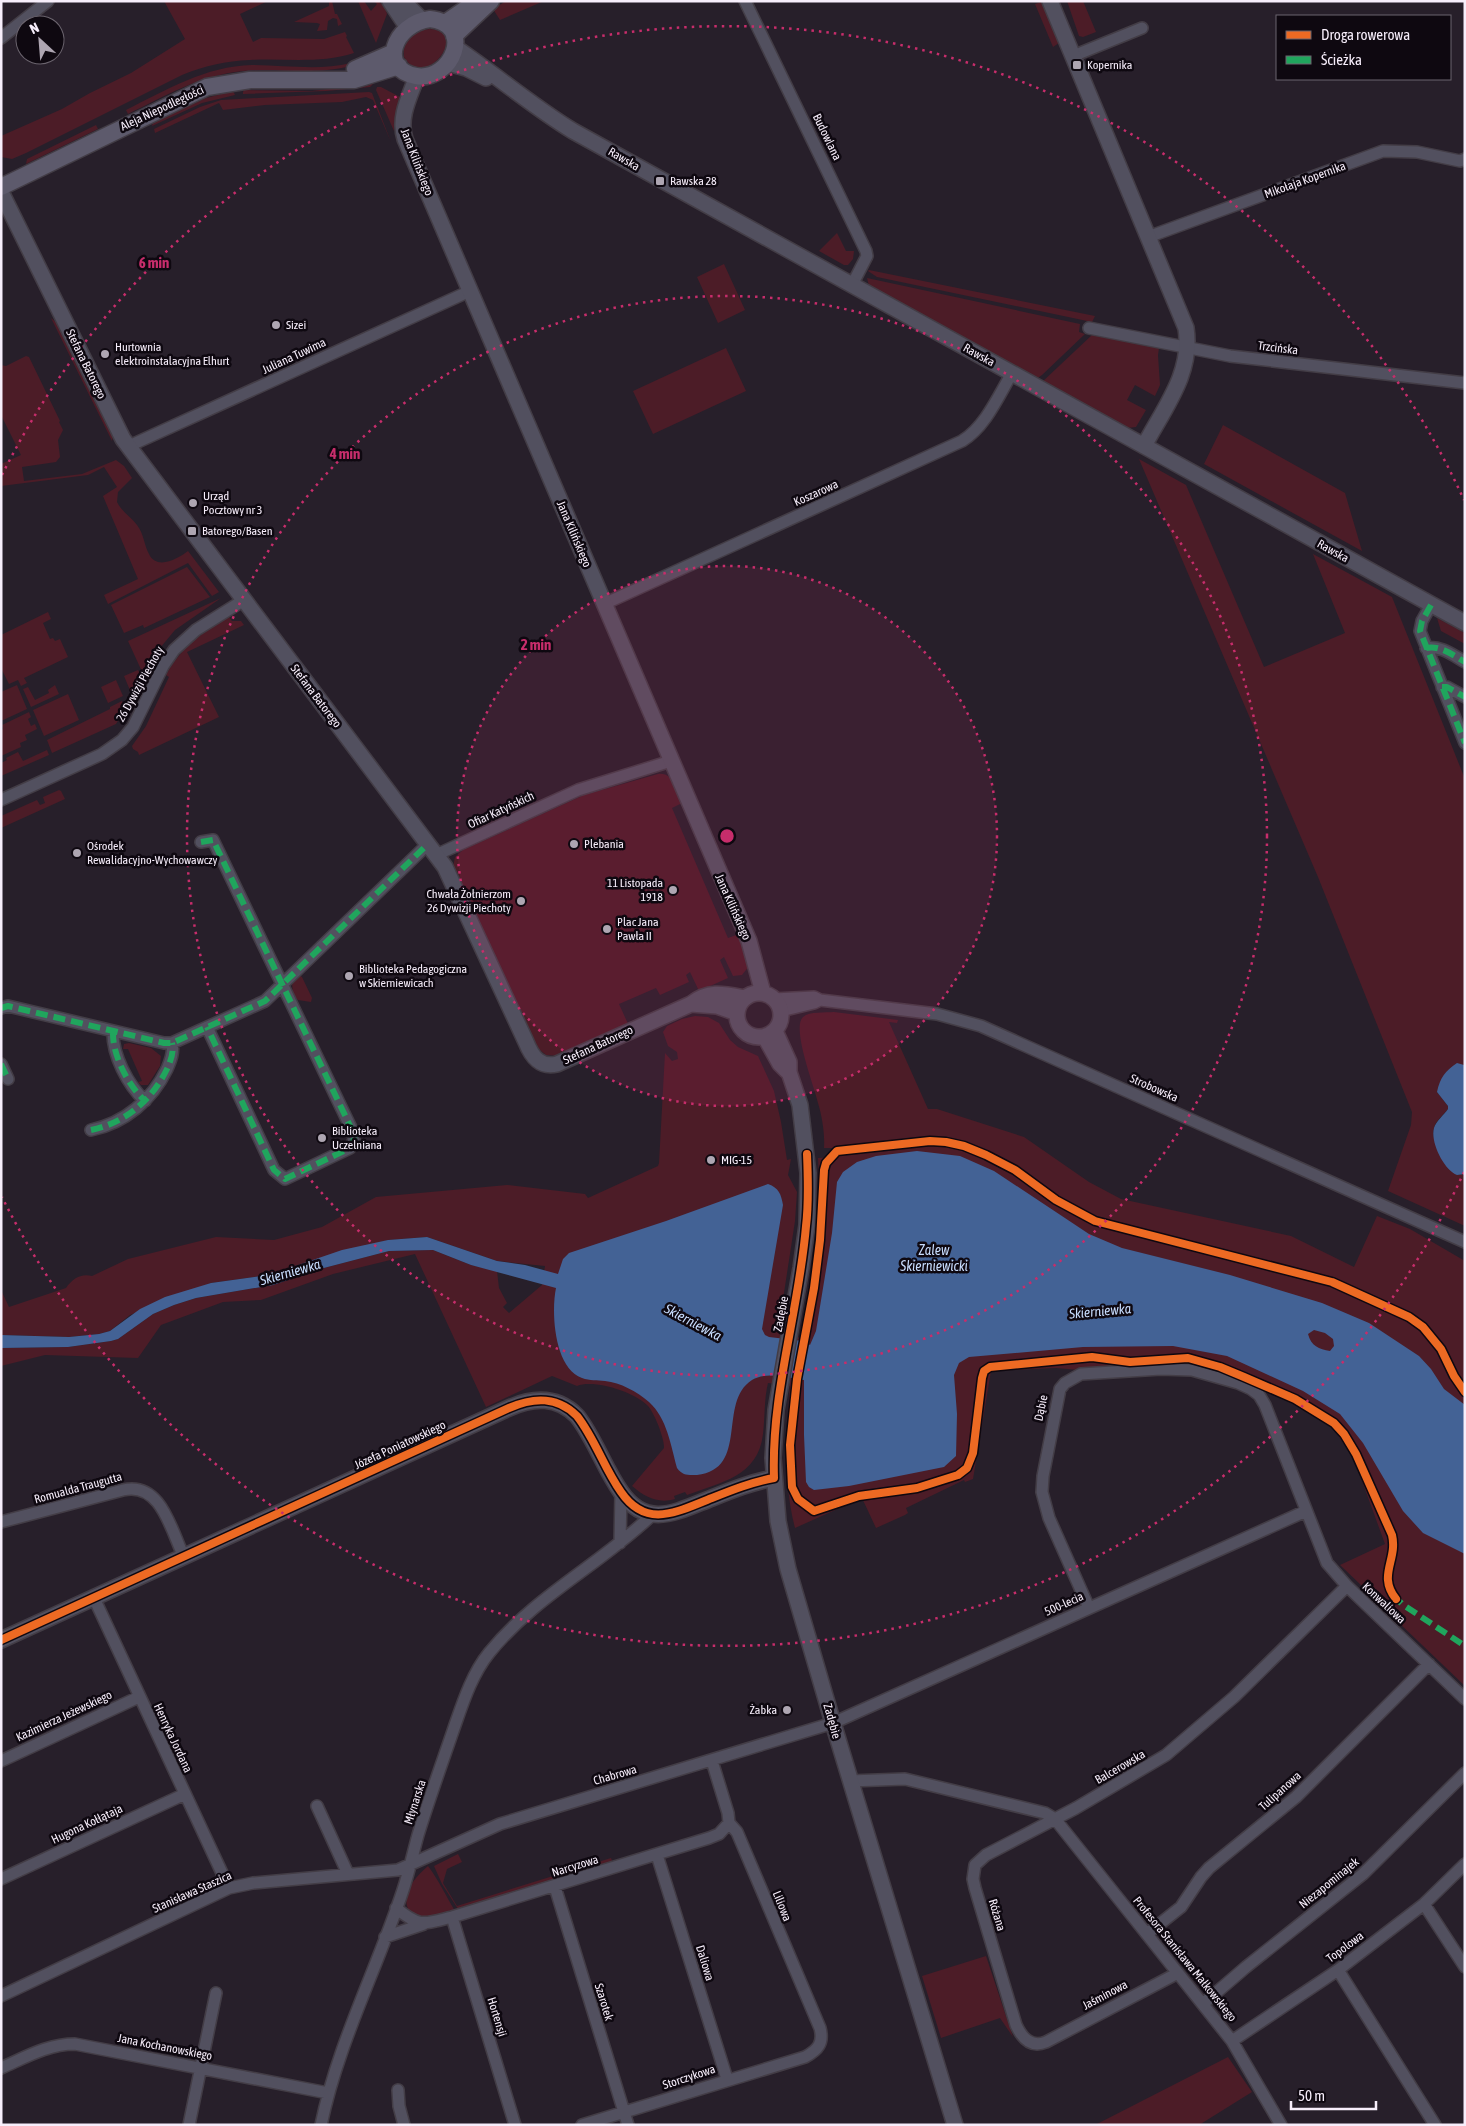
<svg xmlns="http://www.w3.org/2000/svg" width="1466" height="2126" viewBox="0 0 1466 2126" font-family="'Asap Condensed',sans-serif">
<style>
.green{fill:#4c1c27}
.water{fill:#436295;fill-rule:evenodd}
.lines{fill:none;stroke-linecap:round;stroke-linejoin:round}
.minor-casing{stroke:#433d46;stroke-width:14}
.tertiary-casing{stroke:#433d46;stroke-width:18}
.secondary-casing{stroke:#433d46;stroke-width:19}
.minor{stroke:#52505f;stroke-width:11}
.tertiary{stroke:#52505f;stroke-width:15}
.secondary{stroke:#5d5a6c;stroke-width:16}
.quiet{stroke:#20a55d;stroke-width:6;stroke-dasharray:12 6;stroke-linecap:butt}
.cycleway-casing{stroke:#0e0810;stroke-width:11}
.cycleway{stroke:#ed6a23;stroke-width:8}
.ring{fill:none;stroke:#c72d6b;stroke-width:2.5;stroke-dasharray:2.5 5}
.poi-dot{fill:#aea6b2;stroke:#0e0810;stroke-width:2}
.labels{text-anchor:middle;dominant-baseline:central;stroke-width:5;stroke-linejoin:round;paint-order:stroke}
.poi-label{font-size:12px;fill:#f7eefb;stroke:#0e0810;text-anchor:start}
.street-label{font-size:12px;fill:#f7eefb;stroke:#0e0810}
.water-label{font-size:14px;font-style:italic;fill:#c8ddfe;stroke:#0e0810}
.centre{fill:#c72d6b;stroke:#0e0810;stroke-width:2.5}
.ring-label{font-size:15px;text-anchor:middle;font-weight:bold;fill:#c72d6b;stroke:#0e0810;stroke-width:5;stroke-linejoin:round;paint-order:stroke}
</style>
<rect width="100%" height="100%" fill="#271f2a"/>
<path class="green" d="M164,1H268L240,14L253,42L261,38L324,39L345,32L347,36L346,37L354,53C320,64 285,58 250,60C226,61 204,66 182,75L26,153L12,159L1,157V136L62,109L90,93L131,73L185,39Z
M329,1H332L335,14H337L342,24L338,26L337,19L333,18L328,21L327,30L317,31L320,24L317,23L294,22L329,6Z
M358,1H364L371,11L377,4L374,1H378L385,7L387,14L376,43Z
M506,1H544L500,20L493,9Z
M1067,1H1083L1096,32L1083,37L1079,36Z
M1041,2L1059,43L1053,47L1035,4Z
M429,29C472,30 424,93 404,57C402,41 414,31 429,29Z
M351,63L354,65C317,76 281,68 243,71C201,75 165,96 128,114L126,110C166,90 206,66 252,65C286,65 318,71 351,63Z
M373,80L374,83L370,87L326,91L243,94V92L244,90L312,91L345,87Z
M377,87H381L400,97L395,118L394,131L376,90Z
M233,91L235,95L202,103L152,126L153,122L206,98Z
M369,92L372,93L391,142L373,100L366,97L342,102L265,105L223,110L219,103L155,133L154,129L200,107L221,100Z
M96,125L98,129L26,164L27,159Z
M837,233L846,251H854L853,259L848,265H844L819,251Z
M724,264L745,310L718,323L697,277Z
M869,270L1095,316L1092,322L877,277L868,271Z
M867,278L1080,324L1079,332L1085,334L1042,375L1035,380L869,286Z
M51,318L57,323L113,436L112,441Z
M1092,335L1159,348L1158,355L1160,385L1155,396L1135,385L1127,400L1146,410L1136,427L1127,428L1121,425L1120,427L1041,383Z
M726,348L746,391L653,434L633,391Z
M26,356L29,357L60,421L59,422L63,430L58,440L60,457L56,462L22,467L24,481L82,474L116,460L124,466L132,478L118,492L117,502C122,512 131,517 137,525C144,534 144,545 149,554C157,571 179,558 188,551L219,592L212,596L188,563L108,604L104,595L138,579L103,496L117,487L104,467L88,475L1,486V464L21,455L1,415V365L6,366Z
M1223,425L1345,493L1362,551L1204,464Z
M1139,459L1186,485L1264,667L1345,633L1313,554L1392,597L1465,779V1068L1464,1065L1437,1092L1448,1106V1109C1444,1114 1438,1119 1435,1125C1428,1143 1447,1161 1457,1175L1465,1174V1226L1388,1191L1411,1125L1412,1112L1318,877Z
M187,567L210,597L144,628L143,625L124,633L111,605Z
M221,598L175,630L155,654L144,676L128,641Z
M48,612L51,619L43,623L50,639L53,638L55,641L60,639L68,657L24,678L27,683L21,686L18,680L9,684L1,668V635Z
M229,617L232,621H241L244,625L187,652L219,717L139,755L138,752L133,749L132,746L146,726L169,677L166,675C180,648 203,632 229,617Z
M1437,618L1465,633V644L1441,631Z
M138,670L143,679L132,695L124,676Z
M116,680L123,696L108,703L101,687Z
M17,685L27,709L1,721V692Z
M55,685L59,694L31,707L23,689L28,687L35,700L49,693L48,690Z
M68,694L79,720L44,736L33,710Z
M122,701L125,709L116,724L52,753L47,740L110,709V707Z
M29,712L31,717L28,719L31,726L35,724L37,729L25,735L27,740L20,743L21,747L1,756V730L3,729L2,725Z
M47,750L49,755L1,776V763L7,760L6,758L18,752L23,761Z
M658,774C674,772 677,791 682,803L672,808L728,938L739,934L749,966L742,975L733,976L724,957L720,960L728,978L699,991L690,972L686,975L689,982L660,995L656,988L619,1004L629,1026L559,1056L546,1055L536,1047L453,867L455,857L463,850L584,795Z
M59,790L61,791L65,799L1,828V816L37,800L40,805L45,803L43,797Z
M299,975L302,977L312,998L311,1002L298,1000L293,996L292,983Z
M834,1012L898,1020L897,1023L889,1022L928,1109H937L1024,1137L1089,1182L1121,1199L1291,1236L1354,1267L1377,1216L1410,1229L1465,1261V1686L1374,1599L1372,1595L1384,1598L1379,1592L1363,1587L1340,1565L1385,1544L1354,1459L1333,1428L1320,1418L1280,1396L1250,1382L1189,1364L1079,1370L1056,1368L991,1371L973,1479L965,1482L964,1480L906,1508L908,1513L905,1515L876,1528L862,1498L795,1528C783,1481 786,1435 790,1386L768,1383C764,1399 765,1417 763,1434C758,1477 721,1482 687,1495L685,1492L674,1496L675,1499C658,1504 645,1497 632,1486L664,1448C665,1440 654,1411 647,1405C634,1392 594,1379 577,1386L552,1376L486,1407L415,1254L333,1274L261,1300L223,1302L161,1325L138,1358L45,1355L1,1366V1348L68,1347L111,1341L118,1339L153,1314L174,1305L196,1298L273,1285L320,1269L389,1251L433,1250L471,1265L497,1271L499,1288L507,1303L503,1307L509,1313L542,1285L545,1266L497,1261L427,1237L388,1240L269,1275L211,1283L130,1315L110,1331L99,1334L69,1337L1,1335V1290L9,1307L66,1288C72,1279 81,1273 92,1276L128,1259L216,1237L274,1240L322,1227L376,1197L507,1185L585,1194L588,1198L658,1166L659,1163L665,1053L672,1061L678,1059L677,1052L668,1046L663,1032L667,1026L682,1019L695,1016L708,1017L719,1023L730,1040L738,1047L758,1056L774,1091L781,1122L787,1160L791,1159L788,1175L797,1192L795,1221L778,1332L801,1338C812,1278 822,1219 818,1158L834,1157L832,1148H824C825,1134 822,1116 818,1103C815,1088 791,1028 803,1017C810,1011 825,1013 834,1012Z
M129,1043L151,1048L161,1056L160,1066L148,1085H141L138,1082L142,1081L128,1049H123L124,1044Z
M458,1854L462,1862L447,1869L443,1883L457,1906L611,1858L613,1863L458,1909L442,1884L434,1866Z
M428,1866C438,1879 446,1896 455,1911L420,1918L409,1911C400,1894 415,1877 428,1866Z
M986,1956L1013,2037L1000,2018L941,2038L922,1976Z
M1228,2057L1252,2092L1199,2125H1095Z"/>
<path class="water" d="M1457,1063L1464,1065L1465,1068V1174L1457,1175C1444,1170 1430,1142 1434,1128C1436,1121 1444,1115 1448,1109V1106L1437,1092C1440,1078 1445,1071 1457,1063Z
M917,1151L960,1156L994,1171L1089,1234L1122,1248L1230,1275L1322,1303L1369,1323L1419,1356L1431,1369L1444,1389L1465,1405V1554L1423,1533L1403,1511L1363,1443L1340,1414L1303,1391L1227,1356L1173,1346L1083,1347L969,1357L959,1363L954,1375L957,1414L956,1456L944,1467L849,1486L814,1490L809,1487L806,1482L804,1435V1380C788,1378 766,1371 752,1380C717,1402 750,1469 697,1475C688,1475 683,1476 677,1468C671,1446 667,1418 649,1402C636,1391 621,1383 605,1381C597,1380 590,1381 582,1378C554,1368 551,1312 556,1288L471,1265L433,1250L389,1251L320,1269L273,1285L196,1298L174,1305L153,1314L118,1339L111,1341L68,1347L1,1348V1335L69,1337L99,1334L110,1331L140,1309L165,1297L211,1283L269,1275L342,1250L388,1240L427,1237L497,1261L525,1265L558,1274L563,1259L569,1253L666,1221L768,1184C779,1188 781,1194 783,1205L762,1329L765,1335L769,1337L803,1341L810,1345L816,1331L832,1233L837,1182L843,1172L857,1162L876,1156ZM1314,1330L1325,1333L1333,1339L1334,1346L1330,1351C1319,1349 1311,1346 1308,1334Z"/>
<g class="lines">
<g class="minor-casing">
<path id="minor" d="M745,1L866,251L867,256L852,285
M1,38L48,1
M1073,56L1142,28
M1148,237L1383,151L1417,152L1460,161L1465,159
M1089,328L1230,356L1465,383
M129,446L470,291
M604,604L962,441C985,427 998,397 1012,373
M1431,605L1422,621L1420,631L1465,743
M1426,648C1440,645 1453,655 1465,662
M1442,687H1447L1465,697
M1,800L102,754L122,740L133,727L163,666L174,650L196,630L244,600
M201,842L213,840L353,1132L354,1140L350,1148L285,1179L274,1170L207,1027
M436,855L578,790L671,761
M774,999L814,997L820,1000L937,1014L981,1026L1465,1242
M1,1008L8,1006L164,1043H172L265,1001L428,844
M781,1011L814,1003L820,1000
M113,1031C112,1055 128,1085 145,1101
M1,1064L8,1079
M91,1130C125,1123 152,1100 167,1069C171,1060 174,1052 172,1043
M1,1522L123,1490C161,1481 171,1530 184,1557
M620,1543L621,1492
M94,1598L229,1888
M1089,1608L1049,1518L1042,1492L1043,1476L1060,1389L1065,1383L1081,1374L1161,1369L1192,1370L1238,1383L1251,1389L1259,1395L1265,1405L1327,1563L1347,1586L1465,1699
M1,1761L139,1697
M850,1781L905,1779L1045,1813L1055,1819L1232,2041L1281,2125
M317,1806L348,1874
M657,1855L727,2079
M1,1879L185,1794
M555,1887L628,2125
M1424,1904L1465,1967
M396,1908C420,1928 424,1924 452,1917L709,1838L719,1834L729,1823
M452,1917L515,2125
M1147,1934L1181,1907L1201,1877L1209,1868L1296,1797L1429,1664
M385,1937L424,1924
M1338,1970L1435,2125
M1178,1973L1046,2042C1031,2048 1022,2038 1016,2025L975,1888L973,1879L975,1865L986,1855L1076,1808L1166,1755L1234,1697L1347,1586
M1,1996L229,1888L253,1883L398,1870L500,1824L833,1723L1306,1511
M1203,2004L1246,1967L1363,1874L1465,1773
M1232,2041L1338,1970L1424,1904L1465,1864
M1,2068C26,2057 48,2044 75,2044L328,2093
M398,2090L399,2106L404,2125
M189,2125L216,1993
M321,2125C338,2043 377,1969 403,1890C409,1872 413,1853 418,1835C429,1799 442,1763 454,1728C463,1702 472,1674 489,1653C535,1596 601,1564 653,1514
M582,2125L805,2057C818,2050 824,2043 820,2028L737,1832L729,1823L728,1813L712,1761"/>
</g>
<g class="tertiary-casing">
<path id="tertiary" d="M390,1L408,28
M403,1L422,20
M1050,1L1186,328C1193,373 1164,408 1144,446
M456,48C496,75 532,106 573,131L1465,623
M448,63L466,68L486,78
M417,76C410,96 398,117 405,139L749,941L763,993
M1,192L123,439L445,867L526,1042C532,1057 540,1068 557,1064L691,1004C709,990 724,994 744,998
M737 1015a22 22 0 1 1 44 0a22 22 0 1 1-44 0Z
M691,1004L717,1006L737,1013
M775,1031L789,1062V1072L800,1105L808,1173L807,1225L801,1268L776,1410L773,1458L778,1521L788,1569L833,1723L955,2125
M765,1037L780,1064L787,1071
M1,1640L509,1408C534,1397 557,1396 577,1416C595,1439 604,1468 621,1492C647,1530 678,1511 712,1498C732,1490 752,1482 774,1478"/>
</g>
<g class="secondary-casing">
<path id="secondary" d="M430,19C476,24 452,82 416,76C378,69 393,24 430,19Z
M445,23L477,1
M454,36L491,1
M355,69L394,52
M1,187L207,87L250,80H354L399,66"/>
</g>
<use href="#minor" class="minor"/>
<use href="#tertiary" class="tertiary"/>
<use href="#secondary" class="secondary"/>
<path class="quiet" d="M1431,605L1422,621L1420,631L1465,743
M1426,648C1440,645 1453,655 1465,662
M1442,687H1447L1465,697
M201,842L213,840L353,1132L354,1140L350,1148L285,1179L274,1170L207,1027
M1,1008L8,1006L164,1043H172L265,1001L428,844
M113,1031C112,1055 128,1085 145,1101
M1,1064L8,1079
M91,1130C125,1123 152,1100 167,1069C171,1060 174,1052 172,1043
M1393,1595L1402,1604L1465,1646"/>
<g class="cycleway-casing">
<path id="cycleway" d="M1396,1599C1377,1575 1398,1560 1392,1535L1356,1454L1344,1434L1334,1423L1295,1399L1244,1377L1220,1367L1188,1358L1130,1362L1092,1357L990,1367L984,1371L982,1378L973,1453L967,1468L958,1475L917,1488L859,1496L814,1511L798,1499L792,1487L790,1445L797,1379L814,1288L820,1240L824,1170L826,1163L837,1151L930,1141L946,1142L964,1146L986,1155L1015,1170L1056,1200L1095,1221L1332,1282L1409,1317L1423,1327L1441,1349L1454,1376L1465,1392
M1,1640L509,1408C534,1397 557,1396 577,1416C595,1439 604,1468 621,1492C647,1530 678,1511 712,1498C732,1490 752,1482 774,1478C771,1392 799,1311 806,1226C809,1202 808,1177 807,1154"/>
</g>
<use href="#cycleway" class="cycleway"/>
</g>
<circle cx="727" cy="836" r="270" fill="#c72d6b" fill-opacity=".12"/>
<g class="ring">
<circle cx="727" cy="836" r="270"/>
<circle cx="727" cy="836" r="540"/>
<path d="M1464 1172A810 810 0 0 1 2 1197M2 475A810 810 0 0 1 1464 500"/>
</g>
<g class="poi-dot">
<rect x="1072" y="60" width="10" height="10" rx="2.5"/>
<rect x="655" y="176" width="10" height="10" rx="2.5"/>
<circle cx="276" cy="325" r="5"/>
<circle cx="105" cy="354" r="5"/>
<circle cx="193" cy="503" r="5"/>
<rect x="187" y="526" width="10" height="10" rx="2.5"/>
<circle cx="574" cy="844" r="5"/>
<circle cx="77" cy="853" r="5"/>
<circle cx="673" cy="890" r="5"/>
<circle cx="521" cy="901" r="5"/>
<circle cx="607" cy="929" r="5"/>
<circle cx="349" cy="976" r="5"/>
<circle cx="322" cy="1138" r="5"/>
<circle cx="711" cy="1160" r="5"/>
<circle cx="787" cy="1710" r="5"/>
</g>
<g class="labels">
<g class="poi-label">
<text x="1087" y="65">Kopernika</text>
<text x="670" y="181">Rawska 28</text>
<text x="286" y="325">Sizei</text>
<text x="115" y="347">Hurtownia<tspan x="115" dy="14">elektroinstalacyjna Elhurt</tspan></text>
<text x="203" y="496">Urząd<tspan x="203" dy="14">Pocztowy nr 3</tspan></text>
<text x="202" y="531">Batorego/Basen</text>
<text x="584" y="844">Plebania</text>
<text x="87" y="846">Ośrodek<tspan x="87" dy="14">Rewalidacyjno-Wychowawczy</tspan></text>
<text x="663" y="883" text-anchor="end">11 Listopada<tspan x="663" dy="14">1918</tspan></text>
<text x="511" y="894" text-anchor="end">Chwała Żołnierzom<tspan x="511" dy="14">26 Dywizji Piechoty</tspan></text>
<text x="617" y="922">Plac Jana<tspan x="617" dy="14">Pawła II</tspan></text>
<text x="359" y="969">Biblioteka Pedagogiczna<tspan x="359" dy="14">w Skierniewicach</tspan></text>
<text x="332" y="1131">Biblioteka<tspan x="332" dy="14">Uczelniana</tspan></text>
<text x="721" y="1160">MIG-15</text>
<text x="777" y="1710" text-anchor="end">Żabka</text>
</g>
<g class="street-label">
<text transform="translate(162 108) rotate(-25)">Aleja Niepodległości</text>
<text transform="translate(827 137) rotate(64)">Budowlana</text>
<text transform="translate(624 159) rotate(30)">Rawska</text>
<text transform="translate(417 162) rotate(69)">Jana Kilińskiego</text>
<text transform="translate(1305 180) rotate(-20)">Mikołaja Kopernika</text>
<text transform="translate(1278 348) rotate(7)">Trzcińska</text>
<text transform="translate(979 355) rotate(29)">Rawska</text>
<text transform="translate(294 356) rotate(-25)">Juliana Tuwima</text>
<text transform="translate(86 364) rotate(64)">Stefana Batorego</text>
<text transform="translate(816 493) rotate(-24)">Koszarowa</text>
<text transform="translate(574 534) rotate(67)">Jana Kilińskiego</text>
<text transform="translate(1333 551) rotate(29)">Rawska</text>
<text transform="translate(140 684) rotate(-61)">26 Dywizji Piechoty</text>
<text transform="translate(316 696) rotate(53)">Stefana Batorego</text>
<text transform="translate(501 810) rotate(-25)">Ofiar Katyńskich</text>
<text transform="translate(733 907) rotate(66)">Jana Kilińskiego</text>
<text transform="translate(598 1045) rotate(-25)">Stefana Batorego</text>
<text transform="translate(1154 1088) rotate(24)">Strobowska</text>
<text transform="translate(781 1314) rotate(-79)">Zadębie</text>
<text transform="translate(1041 1408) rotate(-78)">Dąbie</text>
<text transform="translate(400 1445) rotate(-25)">Józefa Poniatowskiego</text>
<text transform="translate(78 1488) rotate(-15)">Romualda Traugutta</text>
<text transform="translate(1384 1603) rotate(43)">Konwaliowa</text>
<text transform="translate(1064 1604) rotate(-24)">500-lecia</text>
<text transform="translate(64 1716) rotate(-25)">Kazimierza Jeżewskiego</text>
<text transform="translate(832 1721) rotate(74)">Zadębie</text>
<text transform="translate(173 1738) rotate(65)">Henryka Jordana</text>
<text transform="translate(1120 1767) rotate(-30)">Balcerowska</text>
<text transform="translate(615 1775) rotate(-16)">Chabrowa</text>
<text transform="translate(1280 1791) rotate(-42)">Tulipanowa</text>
<text transform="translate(415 1802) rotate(-72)">Młynarska</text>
<text transform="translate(87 1824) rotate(-25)">Hugona Kołłątaja</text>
<text transform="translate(575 1866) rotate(-17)">Narcyzowa</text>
<text transform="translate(1329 1883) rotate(-39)">Niezapominajek</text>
<text transform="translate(192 1892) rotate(-24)">Stanisława Staszica</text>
<text transform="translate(782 1906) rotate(68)">Liliowa</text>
<text transform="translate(997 1915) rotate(73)">Różana</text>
<text transform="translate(1345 1947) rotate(-37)">Topolowa</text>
<text transform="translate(1185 1959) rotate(51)">Profesora Stanisława Małkowskiego</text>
<text transform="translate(705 1963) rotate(73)">Daliowa</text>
<text transform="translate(1105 1995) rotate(-28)">Jaśminowa</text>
<text transform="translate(604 2002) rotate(73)">Szarotek</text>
<text transform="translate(497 2017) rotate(73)">Hortensji</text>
<text transform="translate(165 2047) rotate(11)">Jana Kochanowskiego</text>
<text transform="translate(689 2077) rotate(-18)">Storczykowa</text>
</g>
<g class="water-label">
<text x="934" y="1250">Zalew<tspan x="934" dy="16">Skierniewicki</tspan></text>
<text transform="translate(290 1272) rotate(-16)">Skierniewka</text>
<text transform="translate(1100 1311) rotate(-5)">Skierniewka</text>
<text transform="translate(693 1322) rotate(28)">Skierniewka</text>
</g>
</g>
<circle cx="727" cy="836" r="8" class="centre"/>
<g class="ring-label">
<text x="154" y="268">6 min</text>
<text x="345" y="459">4 min</text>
<text x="536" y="650">2 min</text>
</g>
<rect width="1466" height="2126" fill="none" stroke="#f7eefb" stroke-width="5"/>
<rect x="1276" y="15" width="175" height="65" fill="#0e0810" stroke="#6b646e"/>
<rect x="1286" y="31" width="25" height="8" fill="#ed6a23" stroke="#6b646e"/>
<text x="1321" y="40" font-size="15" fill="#f7eefb">Droga rowerowa</text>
<rect x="1286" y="56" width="25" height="8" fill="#20a55d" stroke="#6b646e"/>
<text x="1321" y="65" font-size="15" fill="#f7eefb">Ścieżka</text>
<g transform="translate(40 40) rotate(334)"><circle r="24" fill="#0e0810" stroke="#6b646e"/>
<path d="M0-4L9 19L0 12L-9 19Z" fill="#aea6b2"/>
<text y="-8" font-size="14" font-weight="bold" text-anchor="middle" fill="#f7eefb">N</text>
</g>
<path d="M1291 2101v8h85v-8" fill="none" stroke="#f7eefb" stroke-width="2.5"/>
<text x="1298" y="2101" font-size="15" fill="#f7eefb" stroke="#0e0810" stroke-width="4" paint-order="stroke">50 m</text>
</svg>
